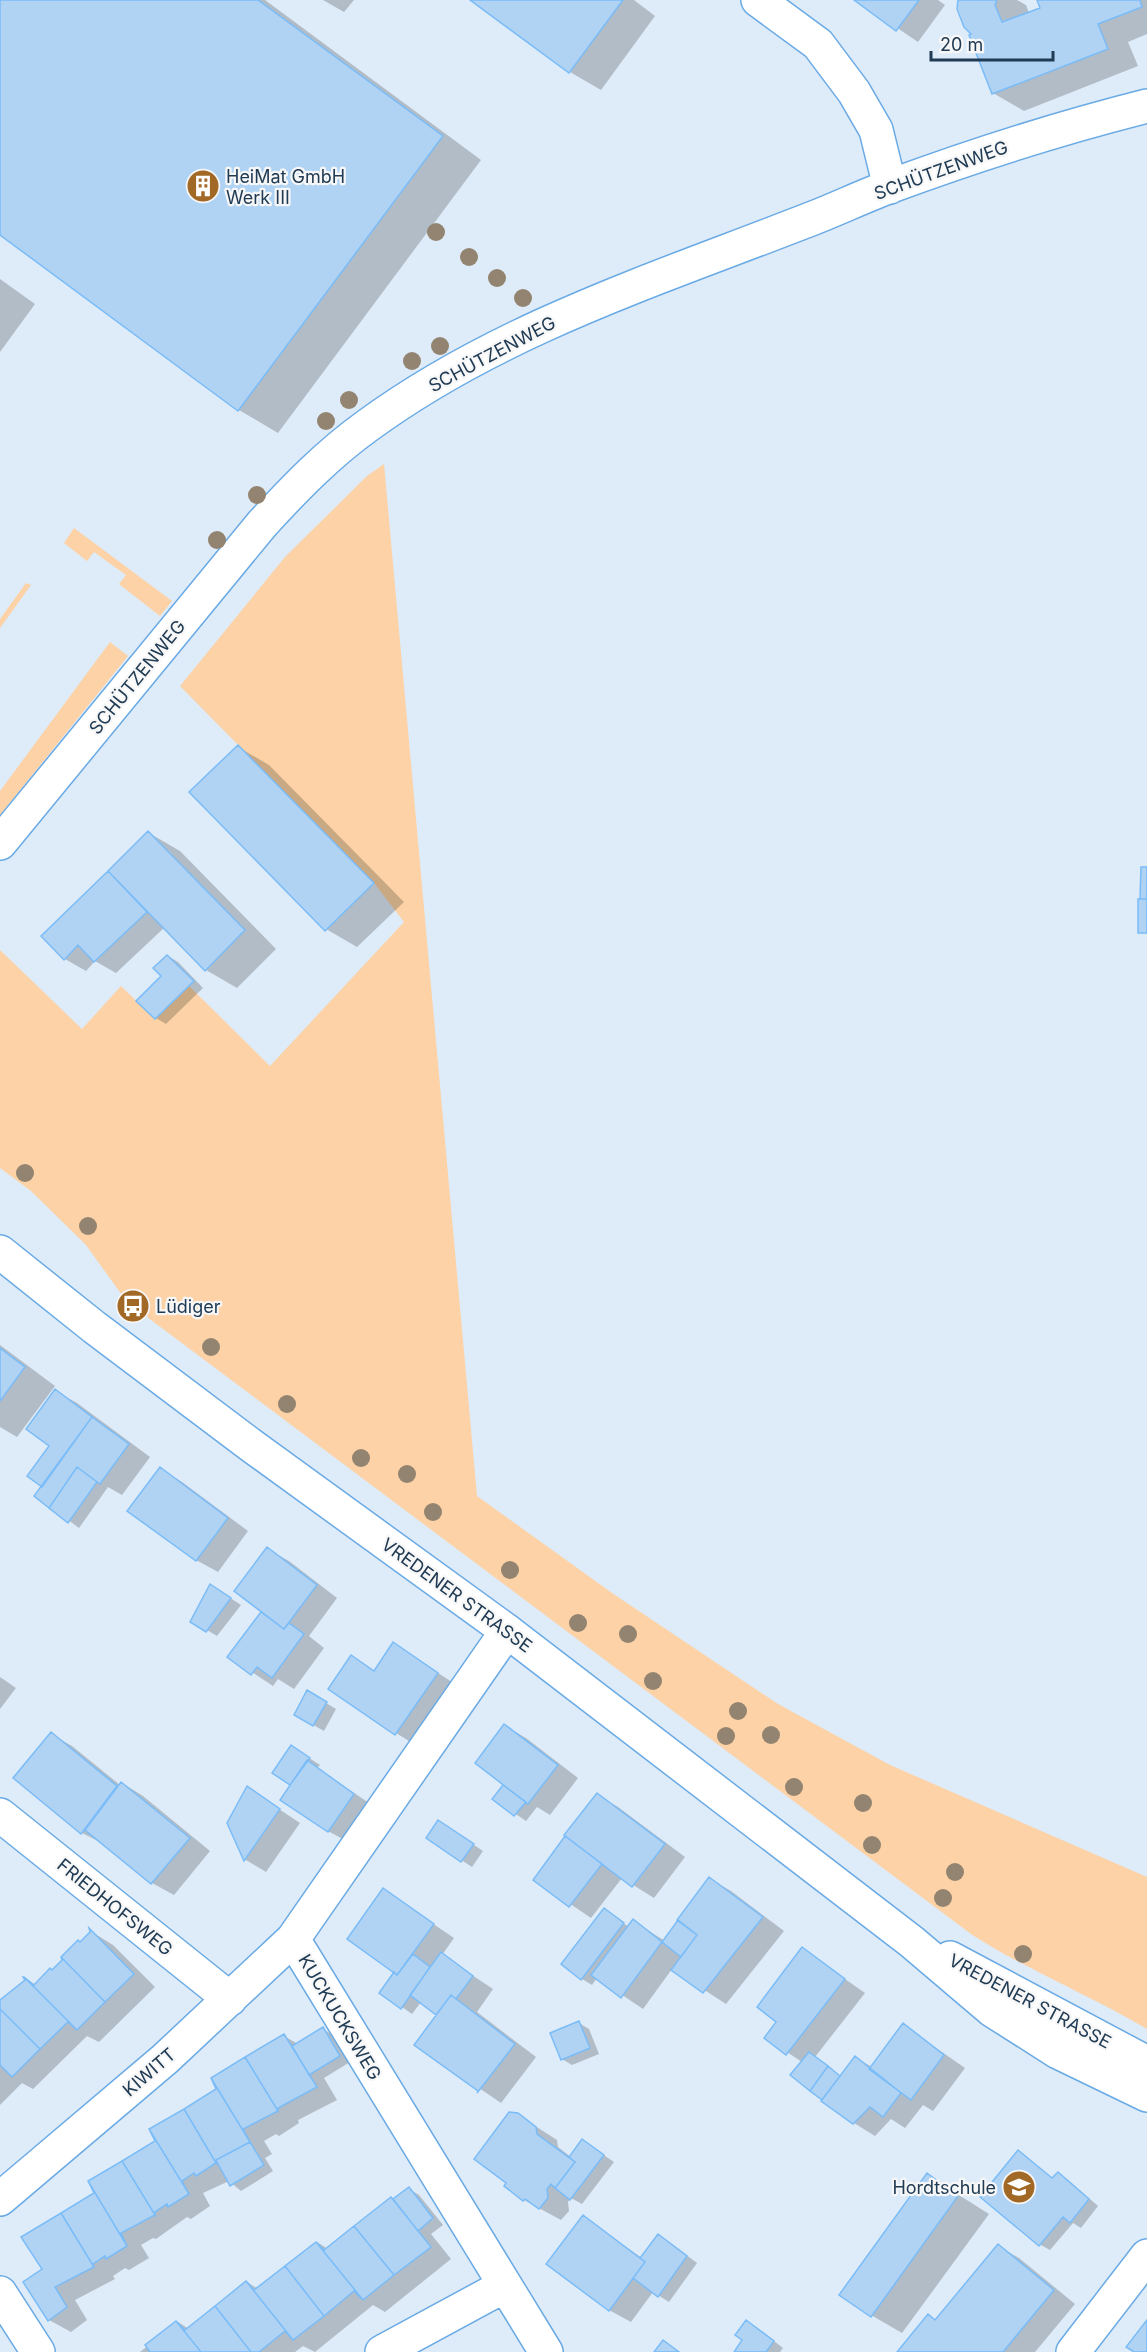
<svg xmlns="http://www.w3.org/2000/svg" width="1147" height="2352" viewBox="0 0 1147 2352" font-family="Inter,sans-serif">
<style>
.green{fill:#fcd2a6}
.shadow{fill:#0003}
.building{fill:#b0d3f4;stroke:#7abcf7;stroke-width:1.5}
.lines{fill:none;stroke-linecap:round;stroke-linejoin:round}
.minor-casing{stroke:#69aae5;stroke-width:36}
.tertiary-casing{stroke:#69aae5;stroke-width:36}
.minor{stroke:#fff;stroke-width:33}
.tertiary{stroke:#fff;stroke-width:33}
.tree{fill:#928470}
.labels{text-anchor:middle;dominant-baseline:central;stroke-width:4.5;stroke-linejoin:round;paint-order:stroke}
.street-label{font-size:18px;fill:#203b54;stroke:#f7f7f7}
.poi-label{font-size:18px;fill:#203b54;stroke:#f7f7f7;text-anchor:start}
</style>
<rect width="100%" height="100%" fill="#deebf8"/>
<path class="green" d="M384,464L477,1496L612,1593L778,1704L890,1765L1147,1877V2029C1089,1995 1027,1970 971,1934L127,1302L86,1245L31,1191L0,1168V950L82,1029L121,986L155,1019L189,986L270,1066L404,922L374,883L180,686L285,557L367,476Z
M74,528L172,601L160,616L119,584L126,575L94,552L87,561L64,543Z
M26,583L31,585L0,628V619Z
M110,642L128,656L0,815V791Z"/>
<path class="shadow" d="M0,0H265L481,160L278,433L239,410L0,234Z
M323,0H354L344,12Z
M472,0H634L655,16L601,90L570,72Z
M856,0H938L945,5L918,42Z
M959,0H1017L1026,5L1029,13L1042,8L1038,0H1147V34L1128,42L1138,66L1024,111L993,93Z
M0,279L35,304L0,352Z
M238,747L269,765L404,902L357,947L326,929Z
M149,833L180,851L276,949L237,988L206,970L165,927L116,973L95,961L86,971L65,959L43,936Z
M168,956L178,962L203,988L166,1024L156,1018Z
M0,1345L55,1386L17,1437L0,1427Z
M55,1391L77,1403L150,1457L122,1495L108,1487L79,1528L36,1496L44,1486L51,1445Z
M160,1469L182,1482L248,1531L218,1572L196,1560Z
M267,1549L289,1561L337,1598L309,1636L324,1648L294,1689L278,1679L273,1686L229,1657L263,1611Z
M221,1592L241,1605L217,1636L192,1621Z
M394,1644L458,1686L417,1746L396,1733L352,1657L375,1671Z
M0,1677L16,1688L0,1709Z
M308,1692L336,1709L324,1731L296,1715Z
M505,1726L526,1738L578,1778L550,1815L537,1807L526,1821L494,1799L505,1784Z
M51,1734L72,1746L120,1785L122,1783L143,1796L210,1851L174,1895L152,1883L104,1844L82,1833Z
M292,1747L320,1765L317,1768L375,1807L350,1843L328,1831L292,1784L274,1773Z
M247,1788L300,1823L266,1872L246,1860L229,1823Z
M597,1795L618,1807L685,1857L654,1898L622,1878L591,1918L535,1880Z
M449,1828L483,1851L472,1867L428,1838Z
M710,1879L731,1891L784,1931L726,2004L672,1969L643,2009L597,1978L592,1985L582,1979L604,1910L629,1927L633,1921L665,1941Z
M383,1890L454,1938L442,1955L493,1989L477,2012L536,2057L501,2103L416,2045L438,2015L421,2002L412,2014L381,1992L396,1972Z
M92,1932L113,1945L155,1987L99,2042L87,2036L33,2089L22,2083L0,2105V2005L13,1989L16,1991L27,1980L36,1985L53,1971Z
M802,1949L865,1993L815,2057L841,2077L856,2058L872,2067L903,2025L965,2068L933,2111L923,2105L905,2128L891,2119L875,2136L854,2123L802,2062L766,2038L778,2022Z
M579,2023L589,2029L599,2054L572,2065L562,2059Z
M323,2029L333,2035L350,2062L324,2078L337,2100L298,2120L299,2123L279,2136L276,2134L264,2141L272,2154L265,2158L273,2171L241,2191L229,2181L203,2193L210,2206L191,2219L187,2217L156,2239L153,2238L141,2245L149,2258L129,2270L125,2268L113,2276L115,2279L75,2300L87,2320L71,2332L49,2320L44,2270L96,2193L284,2036L298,2044Z
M518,2115L557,2140L558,2147L571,2157L583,2141L614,2162L582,2204L571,2198L568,2202L569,2211L561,2220L524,2200Z
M1019,2152L1053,2179L1058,2174L1068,2180L1098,2206L1081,2228L1073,2223L1050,2250L1039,2244Z
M927,2175L989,2214L902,2333L871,2315Z
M409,2189L419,2195L443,2225L431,2234L451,2259L385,2312L373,2305L315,2352L303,2346L295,2352H140L178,2322L189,2329L247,2282L258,2289L317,2242L328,2249L391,2199L394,2200Z
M583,2217L642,2258L669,2242L697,2263L669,2302L653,2292L631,2322L609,2310Z
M998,2246L1019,2258L1075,2304L1035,2352H899L937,2321Z
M757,2328L783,2348L780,2352H735Z"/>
<path class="building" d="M0,0H258L443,136L238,411L0,235Z
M470,0H623L569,73Z
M854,0H919L896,31Z
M958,0H997L995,5L1002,22L1040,8L1037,0H1140L1142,7L1098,24L1108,49L992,94L969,35L971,34L964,27L957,9Z
M238,745L374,883L325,931L189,792Z
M148,831L245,930L205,971L108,871Z
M1141,867H1147V899H1140Z
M108,871L147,912L94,962L78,945L64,960L41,936Z
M1138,899H1147V933H1138Z
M167,955L194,981L155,1019L136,1001L161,976L153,968Z
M0,1348L25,1367L0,1401Z
M55,1389L92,1417L42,1487L27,1476L49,1446L26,1429Z
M92,1417L129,1444L100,1484L77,1467L49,1508L34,1496Z
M77,1467L97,1482L68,1523L49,1508Z
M160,1467L228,1518L196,1561L127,1511Z
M267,1547L317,1585L284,1629L234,1591Z
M210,1584L231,1598L206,1632L190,1622Z
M261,1612L284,1629L289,1623L304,1634L272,1678L257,1667L251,1675L227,1657Z
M393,1642L438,1673L395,1735L328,1689L351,1655L374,1671Z
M307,1690L327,1702L313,1726L294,1715Z
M504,1724L558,1765L528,1804L475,1763Z
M51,1732L117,1786L81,1834L13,1778Z
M291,1745L310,1758L290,1785L272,1773Z
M307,1760L354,1794L328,1832L280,1800Z
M121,1782L190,1838L151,1884L85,1830Z
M503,1785L526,1802L514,1816L492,1799Z
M247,1786L280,1809L244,1861L227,1823Z
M597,1793L665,1844L632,1887L564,1835Z
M438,1820L474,1844L461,1862L426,1838Z
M565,1836L602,1864L569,1907L533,1880Z
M709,1877L763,1917L703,1993L671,1970L697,1935L677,1920Z
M383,1888L434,1924L397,1975L347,1939Z
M604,1908L624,1923L581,1980L561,1964Z
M633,1919L662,1942L621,1998L591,1975Z
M678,1920L697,1935L681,1957L662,1942Z
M89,1928L134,1974L105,2002L61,1957L78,1940L80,1942L90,1932Z
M802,1947L845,1979L786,2055L764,2038L776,2022L757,2007Z
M441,1952L473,1976L456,1999L451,1995L436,2015L410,1995Z
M413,1954L430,1967L401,2009L379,1993L394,1972L397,1975Z
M61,1957L105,2002L77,2030L24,1977L34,1985L50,1968L52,1970L62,1960Z
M23,1977H24L77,2030L68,2022L40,2049L0,2009V2000L25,1980Z
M451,1995L515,2044L477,2093L478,2091L414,2045Z
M0,2009L40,2049L12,2077L0,2065Z
M579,2021L590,2048L561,2060L550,2033Z
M903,2023L944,2055L911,2100L869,2069Z
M323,2027L340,2056L309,2075L292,2046Z
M284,2034L317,2087L278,2108V2111L245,2057Z
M809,2052L828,2066L810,2091L790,2075Z
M855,2056L901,2093L883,2117L870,2107L853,2124L821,2101Z
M245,2057L278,2111L243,2129L250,2142L211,2078Z
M828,2066L840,2076L822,2100L810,2091Z
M211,2078L250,2142L216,2160V2163L184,2109L216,2089Z
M184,2109L216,2163L196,2176L194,2173L182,2181L189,2194L149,2129Z
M509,2112L518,2113L536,2127L537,2134L575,2162L555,2188L551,2184L547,2189L548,2198L539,2209L525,2199L523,2201L504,2186L506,2183L474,2159Z
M149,2129L189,2194L168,2207L167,2204L155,2212V2215L122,2161L155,2141Z
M582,2139L604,2155L570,2200L555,2188L575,2162L569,2157Z
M250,2142L264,2165L230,2186L216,2160Z
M1018,2150L1052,2178L1058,2172L1089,2199L1070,2223L1063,2217L1039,2246L980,2197Z
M122,2161L155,2215L121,2233L127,2246L88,2181Z
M927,2173L958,2196L871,2317L839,2295Z
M88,2181L127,2246L106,2259L105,2256L93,2264L94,2267L61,2213L94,2193Z
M409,2187L433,2218L418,2231L393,2199Z
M391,2197L431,2247L394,2275L354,2226Z
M61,2213L94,2267L55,2287L67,2307L48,2321L23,2282L42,2269L21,2237Z
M583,2215L645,2262L609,2311L546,2264Z
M354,2226L394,2275L363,2300L316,2242L324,2250Z
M658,2234L687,2256L658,2297L633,2278L645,2262L640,2258Z
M316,2242L363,2300L354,2291L324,2316L285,2266Z
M998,2244L1054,2290L1003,2352H897L928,2314L935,2320Z
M285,2266L324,2316L293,2340L246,2281L254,2290Z
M246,2281L293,2340L285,2331L259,2352H251L215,2306Z
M215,2306L251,2352H201L176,2321L185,2330Z
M746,2320L774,2341L766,2352H734L742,2340L735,2335Z
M1147,2320V2352H1134L1126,2347Z
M176,2321L201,2352H150L145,2345Z
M663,2340L679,2352H654Z"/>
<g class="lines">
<g class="minor-casing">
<path id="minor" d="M758,0L818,44L854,92L876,130L890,187
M0,843L262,524C295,488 328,454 367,426C498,330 654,280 803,222C833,211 861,197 891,186C975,155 1060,128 1147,106
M0,1815L230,1999
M293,1939L546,2352
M0,2199L165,2059L293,1939L507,1631
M0,2293L38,2352
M382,2352L504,2286
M1073,2352L1147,2256"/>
</g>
<g class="tertiary-casing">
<path id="tertiary" d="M0,1252L94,1327L252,1446L507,1631L912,1942L992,2010L1058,2052L1147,2095
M950,1958L1147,2063"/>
</g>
<use href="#minor" class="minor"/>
<use href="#tertiary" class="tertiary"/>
</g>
<g class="tree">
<circle cx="436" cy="232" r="9"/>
<circle cx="469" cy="257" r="9"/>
<circle cx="497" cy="278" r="9"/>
<circle cx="523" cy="298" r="9"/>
<circle cx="440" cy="346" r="9"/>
<circle cx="412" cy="361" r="9"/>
<circle cx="349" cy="400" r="9"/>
<circle cx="326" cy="421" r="9"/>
<circle cx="257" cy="495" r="9"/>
<circle cx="217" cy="540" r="9"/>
<circle cx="25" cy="1173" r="9"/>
<circle cx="88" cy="1226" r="9"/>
<circle cx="211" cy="1347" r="9"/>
<circle cx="287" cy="1404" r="9"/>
<circle cx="361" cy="1458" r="9"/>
<circle cx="407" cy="1474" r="9"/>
<circle cx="433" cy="1512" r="9"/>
<circle cx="510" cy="1570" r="9"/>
<circle cx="578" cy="1623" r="9"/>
<circle cx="628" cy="1634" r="9"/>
<circle cx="653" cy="1681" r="9"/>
<circle cx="738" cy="1711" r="9"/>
<circle cx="771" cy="1735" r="9"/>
<circle cx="726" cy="1736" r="9"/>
<circle cx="794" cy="1787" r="9"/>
<circle cx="863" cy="1803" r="9"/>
<circle cx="872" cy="1845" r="9"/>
<circle cx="955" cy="1872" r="9"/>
<circle cx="943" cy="1898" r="9"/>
<circle cx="1023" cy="1954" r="9"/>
</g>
<defs>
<g id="building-disc" transform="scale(1.725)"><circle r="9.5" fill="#a16925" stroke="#f7f7f7"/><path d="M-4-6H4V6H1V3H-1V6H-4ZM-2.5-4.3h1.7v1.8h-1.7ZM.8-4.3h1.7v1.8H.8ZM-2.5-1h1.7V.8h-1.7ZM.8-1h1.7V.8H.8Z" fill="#fff"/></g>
<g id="bus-disc" transform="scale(1.725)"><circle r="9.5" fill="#a16925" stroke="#f7f7f7"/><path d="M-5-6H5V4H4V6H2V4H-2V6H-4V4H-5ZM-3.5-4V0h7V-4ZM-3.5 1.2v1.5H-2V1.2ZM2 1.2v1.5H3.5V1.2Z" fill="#fff"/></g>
<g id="school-disc" transform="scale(1.725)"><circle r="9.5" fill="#a16925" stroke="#f7f7f7"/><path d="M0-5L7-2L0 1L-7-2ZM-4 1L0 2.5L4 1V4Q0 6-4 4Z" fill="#fff"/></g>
</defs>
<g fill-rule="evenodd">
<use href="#building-disc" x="203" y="186"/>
<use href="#bus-disc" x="133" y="1306"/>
<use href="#school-disc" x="1019" y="2187"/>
</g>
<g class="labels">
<g class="street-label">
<text transform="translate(941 170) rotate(-20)">SCHÜTZENWEG</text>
<text transform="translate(492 354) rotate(-28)">SCHÜTZENWEG</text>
<text transform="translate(137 677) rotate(-51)">SCHÜTZENWEG</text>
<text transform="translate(457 1595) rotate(36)">VREDENER STRASSE</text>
<text transform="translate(115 1907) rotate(39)">FRIEDHOFSWEG</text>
<text transform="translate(1030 2001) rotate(28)">VREDENER STRASSE</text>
<text transform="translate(340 2017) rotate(59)">KUCKUCKSWEG</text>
<text transform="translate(149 2072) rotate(-41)">KIWITT</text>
</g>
<g class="poi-label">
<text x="226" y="176">HeiMat GmbH<tspan x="226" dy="21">Werk III</tspan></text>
<text x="156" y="1306">Lüdiger</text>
<text x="996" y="2187" text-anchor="end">Hordtschule</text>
</g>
</g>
<path d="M931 51v9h122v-9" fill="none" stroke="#203b54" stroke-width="3"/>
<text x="940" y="51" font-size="18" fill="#203b54" stroke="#f7f7f7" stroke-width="4.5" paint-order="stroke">20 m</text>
</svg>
